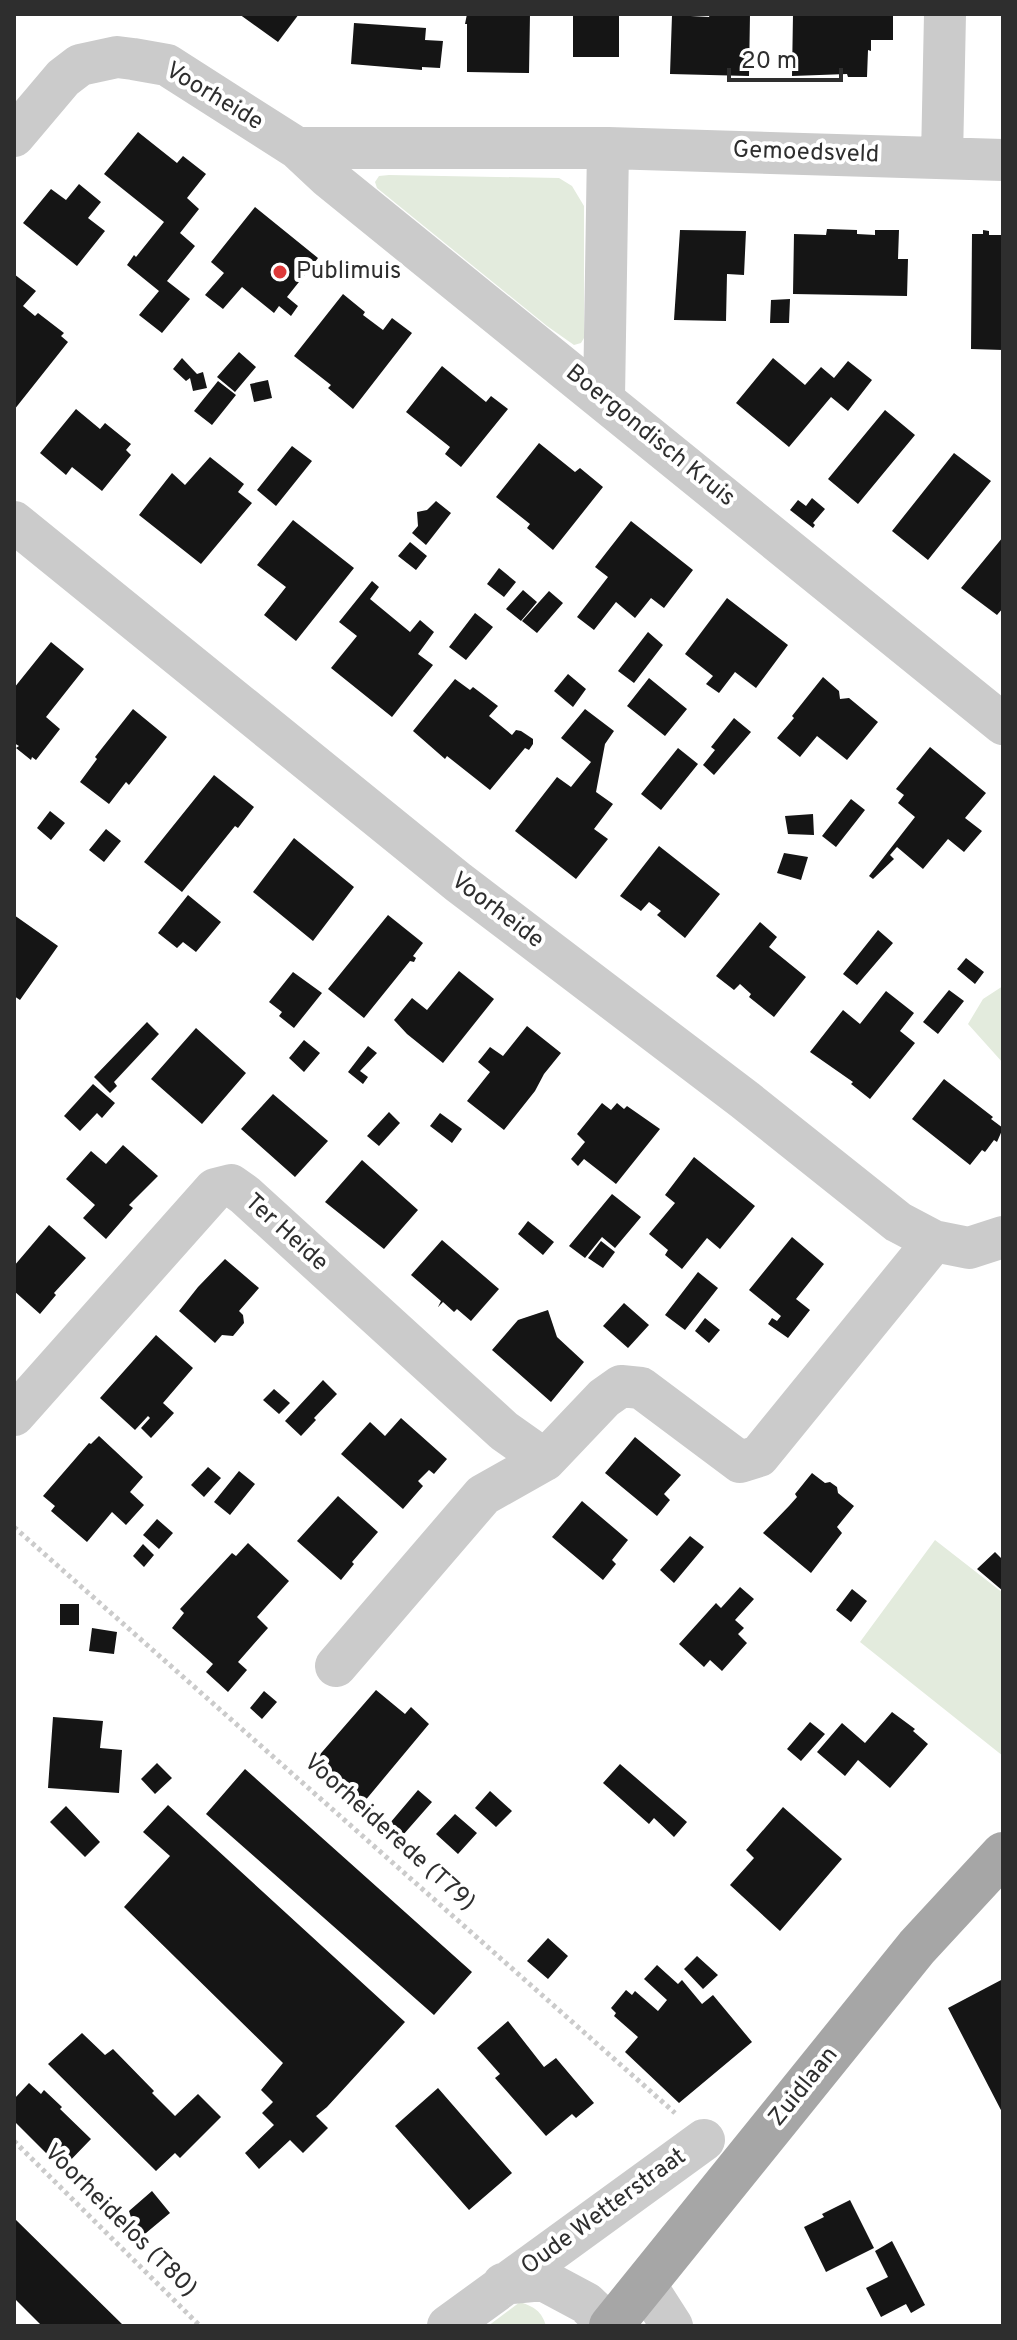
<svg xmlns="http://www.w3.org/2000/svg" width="1017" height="2340" viewBox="0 0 1017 2340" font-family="Overpass,sans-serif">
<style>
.green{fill:#e3ebdd}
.building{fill:#151515}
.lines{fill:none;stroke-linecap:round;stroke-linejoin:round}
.path{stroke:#cbcbcb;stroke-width:5;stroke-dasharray:4 4;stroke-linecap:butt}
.minor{stroke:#cbcbcb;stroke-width:42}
.major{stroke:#a6a6a6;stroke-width:44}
.poi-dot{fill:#dd3939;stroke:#fff;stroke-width:3}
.labels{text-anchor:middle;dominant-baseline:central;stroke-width:8;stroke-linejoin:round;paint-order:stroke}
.street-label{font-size:24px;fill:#2e2e2e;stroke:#fff}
.poi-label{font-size:24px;fill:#2e2e2e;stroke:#fff;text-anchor:start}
</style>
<rect width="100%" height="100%" fill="#fff"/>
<path class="green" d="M389,175L559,178L572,186L584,206V338L581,343L574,345L547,326L377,188L375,182L379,176Z
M1003,986V1063L968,1024L983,999Z
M935,1540L1003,1593V1756L860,1642Z
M520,2302C534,2307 542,2311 546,2326H488Z"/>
<path class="building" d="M239,14H299L278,42Z
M467,14H530L529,73L467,72V24H465Z
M573,14H619V57H573Z
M710,14H750L749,76L670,74L672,15L709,17Z
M793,14H893V40H871V51L868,50L867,77H848L847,74L792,76Z
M354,23L426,28L425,40L443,41L440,68L422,67V70L351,64Z
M138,132L177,163L183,156L206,174L187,198L199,209L180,233L195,246L167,281L190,299L162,333L139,315L159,291L127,265L134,255L136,257L164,222L104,174Z
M79,184L101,202L88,218L105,231L77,266L23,223L51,189L66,200Z
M255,207L318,258L287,297L298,306L291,316L279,306L274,313L242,287L223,309L205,295L224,273L211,262Z
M827,229L857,230V234L875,235V230H899L898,259H908L907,296L793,294L794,234L826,235Z
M680,230L746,231L744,275L727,274L726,321L674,320Z
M983,230L989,231V235H1003V350L971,349L972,234H983Z
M14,274L36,291L23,306L35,316L38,313L64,333L61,336L68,342L14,410Z
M343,294L365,312L363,315L383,330L392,318L412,333L353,409L328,388L331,385L294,356Z
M790,299L789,323H770L771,300Z
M239,352L256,367L235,392L217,377Z
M182,358L197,374L203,372L207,388L193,391L190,378L186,381L173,369Z
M773,358L805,385L821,367L834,378L848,361L872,380L848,411L831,397L789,447L736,403Z
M442,366L486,402L491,396L508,409L461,467L445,454L450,447L406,412Z
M268,380L272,398L254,402L250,384Z
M218,381L236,395L212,425L194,411Z
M76,409L100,429L105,423L131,444L126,450L131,455L102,491L72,467L66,475L40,453Z
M885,410L915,435L858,504L828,479Z
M539,443L575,472L580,468L603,487L553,550L527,528L530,524L496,497Z
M292,446L312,461L276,506L257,490Z
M954,453L991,481L928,560L892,531Z
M210,457L244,484L238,492L252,503L201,564L139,515L172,473L185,485Z
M812,498L825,509L813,523L815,525L813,528L790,510L798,500L806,506Z
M436,501L451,513L426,545L412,533L418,526L417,512L427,510Z
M293,520L354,568L296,641L264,615L286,587L257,565Z
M631,521L693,570L664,608L651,598L635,618L616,602L594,630L577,617L608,577L595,567Z
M1003,537V608L997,615L961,588Z
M410,542L427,556L416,570L398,556Z
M499,568L516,582L504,597L487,584Z
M372,581L379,587L370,599L410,632L420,620L434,632L418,654L433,665L392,717L331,668L357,636L339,622Z
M523,590L537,602L521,621L506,609Z
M549,591L563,603L537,633L522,621Z
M727,598L788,645L756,688L735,672L719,693L706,684L713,676L685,654Z
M475,613L493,627L466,660L449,647Z
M648,632L663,645L634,683L618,671Z
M51,642L84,669L46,717L60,729L36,760L32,757L31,760L16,748L19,746L14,743V688Z
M568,674L586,689L573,707L554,691Z
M823,677L839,691L840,699L849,698L878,722L847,760L817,736L800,757L777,738L794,718L792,716Z
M649,678L687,709L665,736L627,706Z
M455,679L470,690L473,687L498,706L489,716L512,735L516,730L521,731L533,739V744L529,750L525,748L490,790L447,756L445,759L413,731Z
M133,709L167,737L129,785L126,782L109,804L80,782L97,759L95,757Z
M585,709L614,731L605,744L596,792L613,804L594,829L608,839L576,879L515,831L557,777L571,787L591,762L561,738Z
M734,718L751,732L714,775L703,765L715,750L711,747Z
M930,747L986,793L965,818L982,831L964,852L948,839L923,869L897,847L890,855L894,859L873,879L869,876L915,817L898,803L904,795L896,789Z
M678,748L698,764L661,810L641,794Z
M214,775L254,807L238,828L235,826L182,892L144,862Z
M851,799L865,810L836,847L822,836Z
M50,811L65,823L51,840L37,828Z
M813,814L814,835L788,834L785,816Z
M106,829L121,841L104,862L89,850Z
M294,838L354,887L313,941L253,892Z
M659,846L720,894L685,938L657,915L661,911L649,902L641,911L620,896Z
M784,853L808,857L801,880L777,873Z
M188,895L221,922L196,952L183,942L177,948L158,933Z
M14,915L58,946L20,1000L14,996Z
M388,915L423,943L413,956L416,958L414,962L410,961L364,1018L328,989Z
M760,922L777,937L769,947L806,977L774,1017L749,997L751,994L740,984L734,990L716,976Z
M878,930L893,943L857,985L843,974Z
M966,958L984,972L975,984L957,969Z
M459,971L494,999L443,1063L407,1034L394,1020L412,998L427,1010Z
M293,972L322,993L294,1028L279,1016L282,1012L269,1002Z
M949,990L964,1001L938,1034L923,1022Z
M886,991L914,1013L900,1031L915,1043L870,1099L851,1084L853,1082L810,1052L843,1010L860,1024Z
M147,1022L159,1034L114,1082L117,1086L110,1093L94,1077Z
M527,1026L561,1053L544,1074L535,1091L504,1130L467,1101L490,1072L478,1062L490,1047L503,1056Z
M196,1028L246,1073L202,1124L151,1079Z
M304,1040L320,1053L304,1072L289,1058Z
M368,1046L377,1053L360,1071L368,1077L363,1084L348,1072Z
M944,1079L993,1117L991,1119L1003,1128L997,1142L994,1140L985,1152L982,1150L970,1165L912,1119Z
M93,1084L115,1103L102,1118L97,1113L80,1131L64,1116Z
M273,1094L328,1141L295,1177L241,1129Z
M602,1103L611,1110L617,1103L624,1109L627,1106L660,1129L616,1184L584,1159L578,1166L571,1159L585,1142L577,1134Z
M389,1112L400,1123L379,1146L367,1136Z
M440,1113L462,1129L452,1143L430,1126Z
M123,1145L158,1176L129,1205L133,1208L106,1239L83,1218L95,1205L66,1179L91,1151L106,1164Z
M694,1157L755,1206L720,1249L707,1238L682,1269L665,1255L668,1250L649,1234L675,1203L665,1195Z
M362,1160L418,1210L384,1249L325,1202Z
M612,1194L641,1217L615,1248L602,1237L585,1258L569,1246Z
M528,1221L554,1242L543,1255L518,1234Z
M49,1225L86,1258L54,1293L56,1295L40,1314L14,1291V1266Z
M792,1237L824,1264L796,1299L810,1310L788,1338L768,1324L772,1318L777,1321L781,1316L749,1290Z
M442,1240L499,1289L471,1321L457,1309L454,1312L443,1302L438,1307L441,1301L411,1275Z
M601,1241L615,1252L603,1268L588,1258Z
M225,1259L259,1288L239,1311L243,1315L244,1323L233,1336L222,1335L215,1343L179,1311L198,1287Z
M698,1272L718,1288L685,1330L665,1315Z
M624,1303L649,1325L628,1348L603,1326Z
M548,1310L557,1337L584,1362L551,1402L492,1350L518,1320Z
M705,1318L720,1330L709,1343L695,1331Z
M156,1335L193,1368L163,1403L174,1413L151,1438L141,1428L150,1418L148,1416L135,1430L100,1398Z
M323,1380L337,1394L314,1418L316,1420L301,1436L285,1421Z
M274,1389L290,1403L279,1414L263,1400Z
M401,1418L447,1459L434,1474L429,1470L418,1481L423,1486L403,1509L341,1454L370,1422L385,1436Z
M99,1436L143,1477L130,1492L144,1505L126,1525L112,1512L87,1542L51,1511L55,1506L43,1496L89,1443L91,1444Z
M635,1437L681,1475L664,1494L670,1500L657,1516L605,1473Z
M208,1467L221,1478L204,1497L191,1485Z
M239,1471L255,1484L230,1515L214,1502Z
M812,1473L825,1483L830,1482L837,1487L838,1493L854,1506L837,1527L842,1533L811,1573L763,1533L789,1506L797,1497L795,1494Z
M338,1496L378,1532L352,1562L354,1564L341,1580L297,1541Z
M582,1501L628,1540L612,1560L616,1564L603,1580L552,1537Z
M157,1519L173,1533L159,1549L143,1535Z
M690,1536L704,1547L674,1583L660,1570Z
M248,1543L289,1581L257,1617L268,1628L238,1662L247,1670L228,1692L206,1672L213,1664L172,1628L184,1613L180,1609L232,1553L236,1556Z
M143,1544L154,1555L144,1567L133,1556Z
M995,1552L1003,1560V1591L977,1569Z
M740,1587L754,1599L735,1620L744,1628L738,1634L747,1643L722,1671L710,1660L704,1667L679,1644L716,1603L721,1608Z
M852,1589L867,1601L851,1622L836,1610Z
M60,1604H79V1625H60Z
M92,1628L117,1632L114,1654L89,1651Z
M376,1690L405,1714L411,1707L429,1724L364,1802L316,1759Z
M264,1691L277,1702L262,1719L250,1708Z
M892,1712L915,1729L913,1731L928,1744L890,1788L858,1760L845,1776L817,1752L842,1723L865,1743Z
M53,1717L103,1721L100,1748L122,1750L119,1793L48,1788Z
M810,1722L825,1734L801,1761L787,1749Z
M157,1763L172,1778L155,1794L141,1779Z
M620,1764L687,1822L674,1837L654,1818L649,1824L603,1783Z
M245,1769L472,1972L434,2015L206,1814Z
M418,1790L432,1802L403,1835L390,1823Z
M490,1791L512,1811L496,1827L475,1808Z
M168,1805L405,2022L327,2107L316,2116L328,2128L303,2153L290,2140L259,2169L245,2153L274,2125L262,2113L273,2102L261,2090L283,2063L124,1907L170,1856L143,1832Z
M66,1806L100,1842L85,1857L50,1822Z
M783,1807L842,1859L780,1931L730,1885L754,1858L746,1850Z
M455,1814L477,1833L458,1854L436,1834Z
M548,1938L568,1956L548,1979L527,1961Z
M697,1956L718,1975L703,1989L684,1969Z
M657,1965L678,1984L682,1980L702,2004L713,1995L752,2042L679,2103L625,2052L638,2037L614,2016L616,2013L611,2008L626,1990L632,1995L635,1991L658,2011L667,2000L644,1979Z
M1003,1979V2114L948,2008Z
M508,2021L544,2067L556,2058L594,2103L576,2118L572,2114L546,2136L495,2078L500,2074L477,2048Z
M82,2033L105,2055L113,2049L154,2091L152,2093L175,2116L198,2094L221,2117L180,2158L175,2153L156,2171L48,2064Z
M29,2083L41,2094L44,2090L62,2107L60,2109L91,2139L62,2169L14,2121V2099Z
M438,2088L512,2173L469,2210L395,2126Z
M152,2191L170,2213L140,2238L136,2233L129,2211Z
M850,2200L874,2248L826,2272L804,2227L824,2217L822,2214Z
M14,2218L124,2326H42L14,2298Z
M892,2241L925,2305L911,2313L906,2304L881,2317L866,2288L888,2277L875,2251Z"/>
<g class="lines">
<path class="path" d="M14,1527L675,2113
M14,2141L200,2326"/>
<path class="minor" d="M14,136L63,78L80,65L117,57L133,59L167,65L297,148L328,177L1003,724
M297,148H608L1003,160
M942,158L945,14
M604,398L608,148
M14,522L458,882L745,1100L898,1222L934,1241L969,1248L1003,1237
M14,1415L215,1189L231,1185L245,1195L504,1431L545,1460L604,1398L621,1386L641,1388L740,1462L759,1456L934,1241
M336,1666L483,1495L545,1460
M503,2284L543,2280L586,2303L610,2326
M645,2284L672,2326
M448,2326L704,2140"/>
<path class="major" d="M611,2326L917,1947L1003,1854"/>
</g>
<circle class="poi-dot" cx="280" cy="272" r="8"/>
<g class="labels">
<g class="street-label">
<text transform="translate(214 97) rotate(31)">Voorheide</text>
<text transform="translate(806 153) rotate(2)">Gemoedsveld</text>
<text transform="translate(650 436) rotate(39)">Boergondisch Kruis</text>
<text transform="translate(497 911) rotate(37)">Voorheide</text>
<text transform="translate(286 1233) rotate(42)">Ter Heide</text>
<text transform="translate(389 1833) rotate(42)">Voorheiderede (T79)</text>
<text transform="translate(804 2087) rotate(-51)">Zuidlaan</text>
<text transform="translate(604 2212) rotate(-36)">Oude Wetterstraat</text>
<text transform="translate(120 2221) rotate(45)">Voorheidelos (T80)</text>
</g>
<g class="poi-label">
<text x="296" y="272">Publimuis</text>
</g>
</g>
<rect width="1017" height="2340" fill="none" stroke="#2e2e2e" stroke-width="32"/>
<path d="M729 68v12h112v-12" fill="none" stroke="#2e2e2e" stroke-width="4"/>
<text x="741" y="68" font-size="24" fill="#2e2e2e" stroke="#ffffff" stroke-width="6" paint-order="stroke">20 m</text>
</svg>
